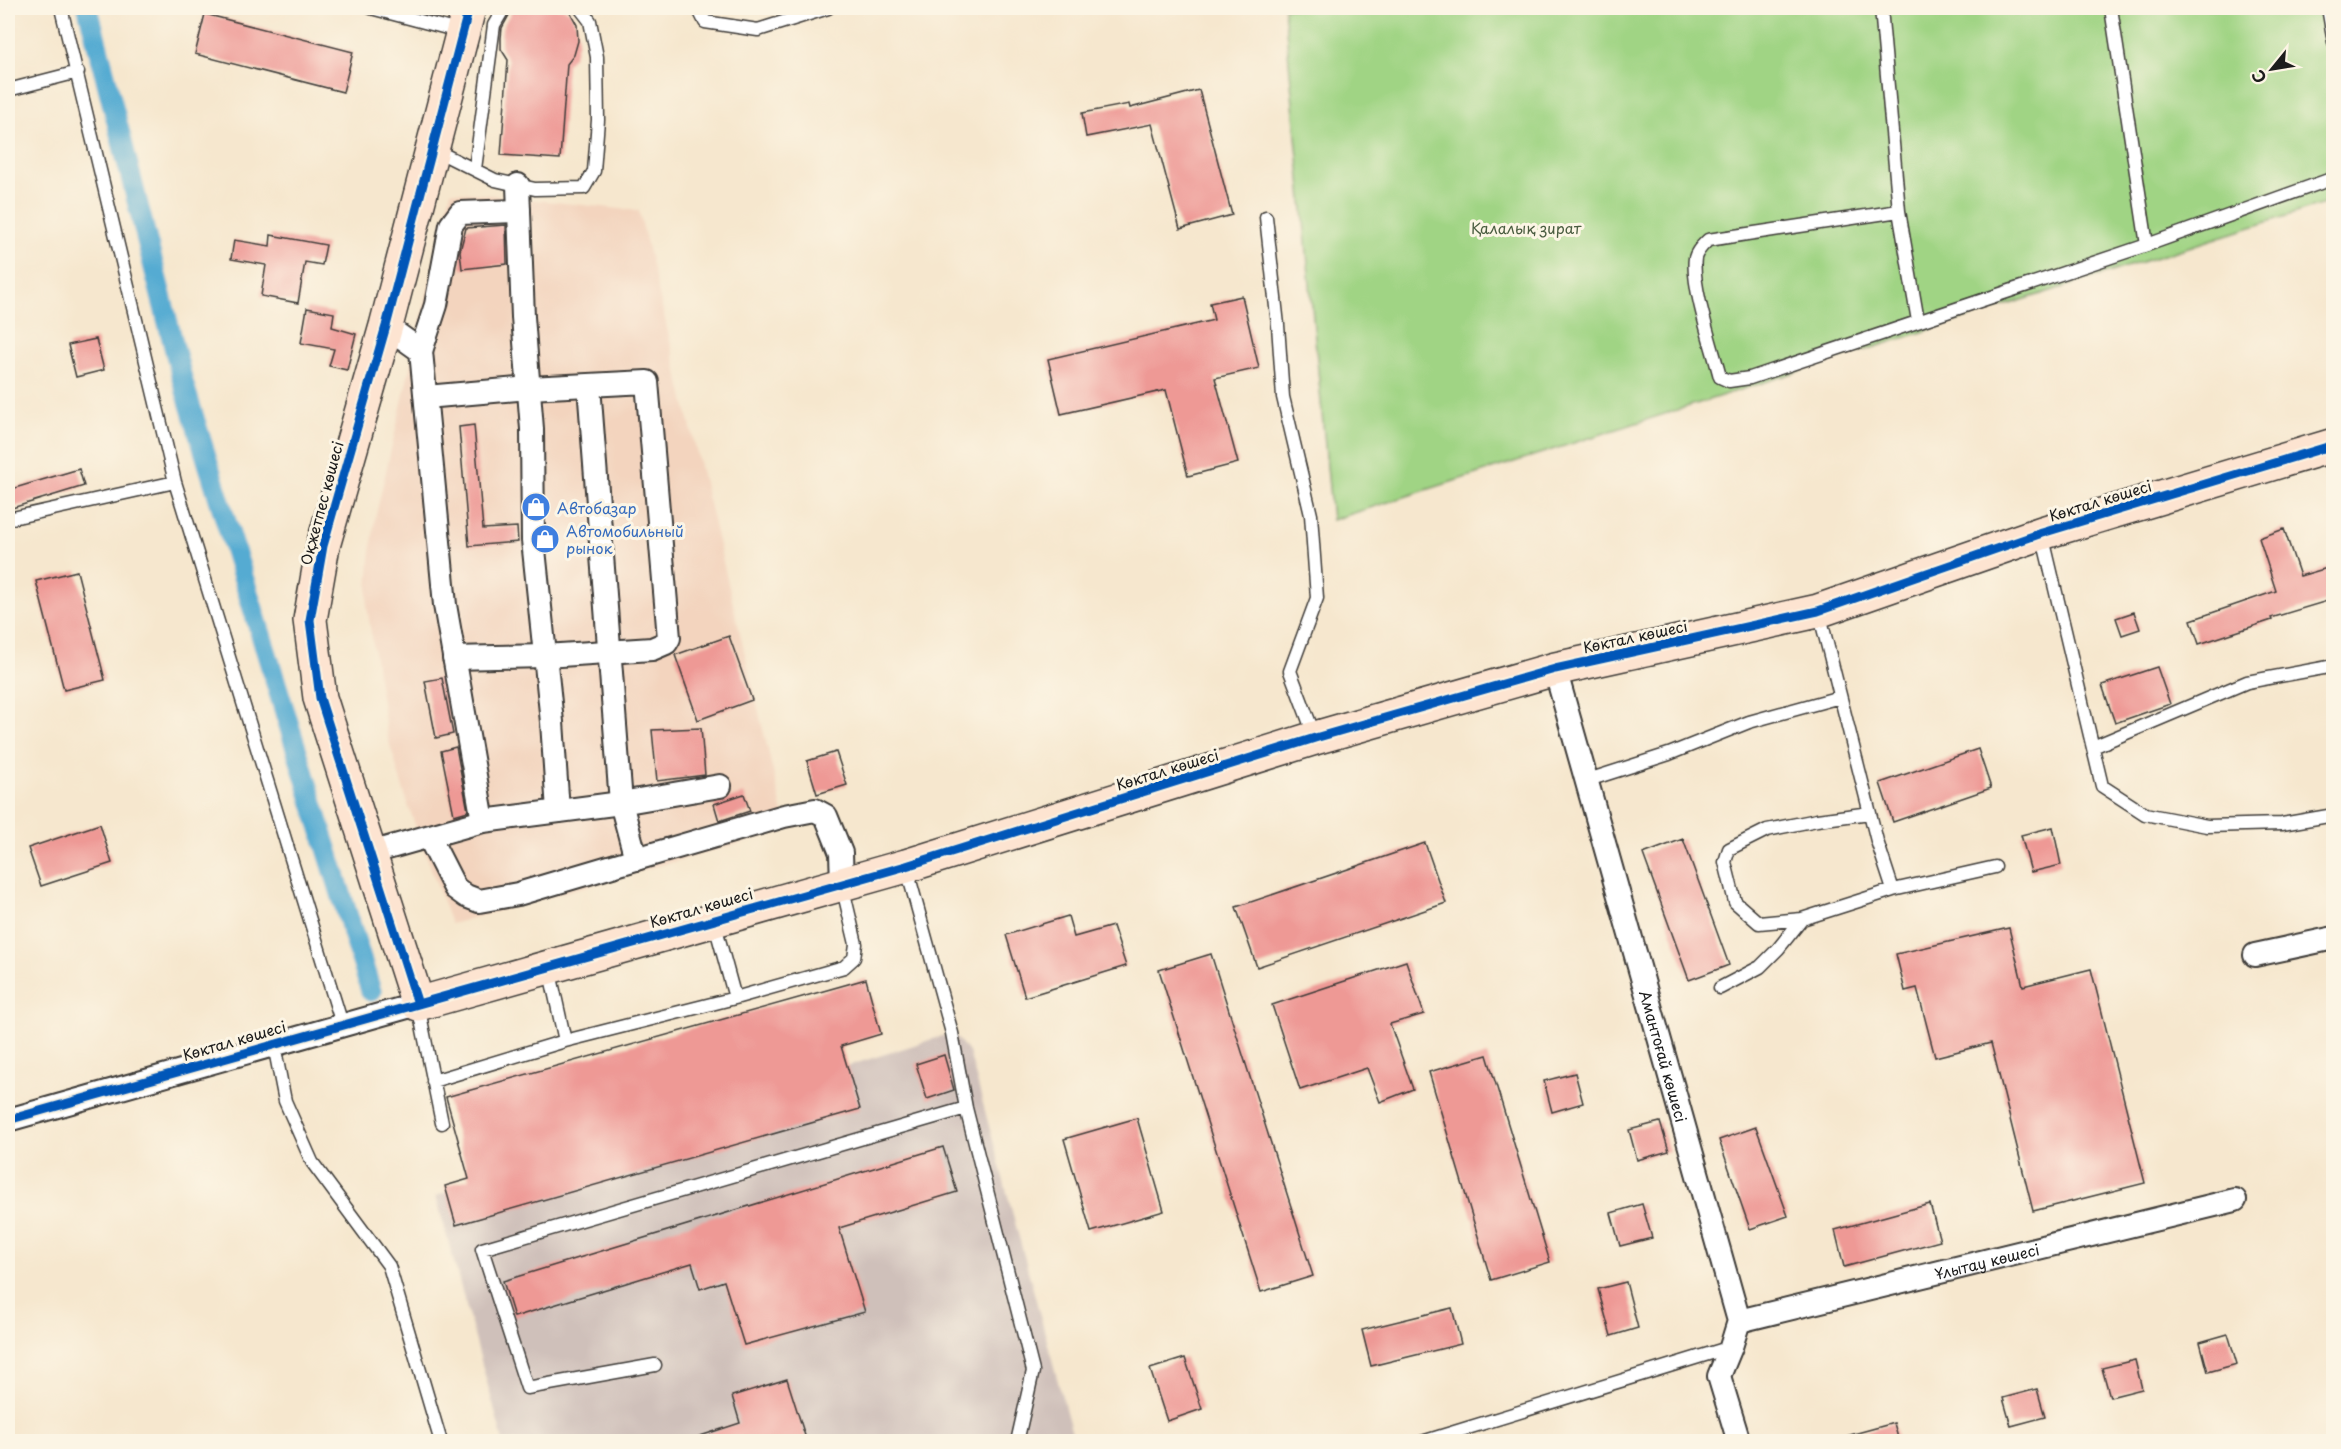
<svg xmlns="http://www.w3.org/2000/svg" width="2341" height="1449" viewBox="0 0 2341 1449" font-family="'Playpen Sans',sans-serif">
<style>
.built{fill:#f3d4be}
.industrial{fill:#cfc0ba}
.green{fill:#a0d484;stroke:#5e7850;stroke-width:1.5}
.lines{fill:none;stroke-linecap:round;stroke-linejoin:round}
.canal{stroke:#55abd2;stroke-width:21}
.building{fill:#ee9995}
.lane-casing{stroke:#3d3a37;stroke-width:15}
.street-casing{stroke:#3d3a37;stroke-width:26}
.secondary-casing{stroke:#3d3a37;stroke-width:36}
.lane{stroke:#fff;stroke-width:12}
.street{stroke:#fff;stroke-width:22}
.secondary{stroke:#fde4d1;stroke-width:33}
.cycleway-casing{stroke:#fcf5e5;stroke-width:13}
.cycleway{stroke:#0057b8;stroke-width:9}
.labels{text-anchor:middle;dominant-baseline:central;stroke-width:6;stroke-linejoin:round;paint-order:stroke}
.park-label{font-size:15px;fill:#4a5c40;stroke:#fcf5e5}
.street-label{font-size:15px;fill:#1c1c1c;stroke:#fcf5e5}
.shop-label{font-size:15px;fill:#366cbe;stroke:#fcf5e5;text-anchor:start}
</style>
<rect width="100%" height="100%" fill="#fcf5e5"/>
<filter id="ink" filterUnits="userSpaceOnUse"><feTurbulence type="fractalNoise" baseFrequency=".0167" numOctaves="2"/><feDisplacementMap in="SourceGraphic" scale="12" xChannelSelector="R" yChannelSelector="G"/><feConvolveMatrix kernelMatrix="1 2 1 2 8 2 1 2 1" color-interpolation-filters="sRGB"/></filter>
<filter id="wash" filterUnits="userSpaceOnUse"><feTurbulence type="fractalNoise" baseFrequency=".008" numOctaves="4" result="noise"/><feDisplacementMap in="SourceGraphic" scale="24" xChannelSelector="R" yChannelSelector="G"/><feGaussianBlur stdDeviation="1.35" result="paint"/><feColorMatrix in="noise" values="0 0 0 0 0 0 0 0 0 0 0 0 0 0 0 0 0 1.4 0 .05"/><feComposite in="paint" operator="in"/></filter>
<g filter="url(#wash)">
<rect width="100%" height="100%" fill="#f6e7ce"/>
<path class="built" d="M451,191L639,211L787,830L451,924L408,805L387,735L367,606L370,559L375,519Z"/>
<path class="industrial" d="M952,1033L969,1052L1074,1441H503L436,1196Z"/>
<path class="green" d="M1284,8H2333V201L1332,520Z"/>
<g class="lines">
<path class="canal" d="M88,8L183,382L371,991"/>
</g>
<g id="blocks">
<path class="building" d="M513,8H564L570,12L577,25L578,41L574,55L567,64L560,159L501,155L508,60L501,49V38L502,28Z
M205,14L353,52L343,92L195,54Z
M1199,90L1232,215L1180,229L1152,124L1086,137L1082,113L1129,104L1130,108Z
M506,225L507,264L462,269L460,251L466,228Z
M271,235L326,245L322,265L305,262L298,303L261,296L266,265L231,259L234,240L270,246Z
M1242,296L1259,368L1215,378L1238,463L1188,476L1166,390L1061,414L1048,359L1214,320L1210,303Z
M307,308L334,313L332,327L356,334L347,370L329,366L334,349L301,343Z
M96,339L104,370L76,377L68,345Z
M474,425L483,529L517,527L518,542L469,546L459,427Z
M79,469L84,486L12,508L8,490Z
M2284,529L2300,576L2334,566V599L2271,618L2272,620L2199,644L2191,620L2276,591L2259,538Z
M77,571L105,680L64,690L36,581Z
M2134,612L2140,629L2122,635L2116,618Z
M729,636L752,700L698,720L675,655Z
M2157,667L2170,704L2115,723L2102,685Z
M442,678L453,734L436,738L425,681Z
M701,728L705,775L657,781L652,730Z
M456,747L468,811L454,815L441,751Z
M1978,749L1991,788L1893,822L1880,783Z
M836,752L847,785L817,794L807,761Z
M744,794L750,811L719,821L714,804Z
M100,824L112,863L41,886L28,848Z
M2053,827L2061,865L2031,872L2021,835Z
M1683,839L1729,965L1689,980L1643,854Z
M1425,843L1446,903L1257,967L1236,907Z
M1068,916L1074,937L1113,926L1126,966L1025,997L1006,935Z
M2009,928L2023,986L2091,969L2145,1183L2033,1211L1991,1043L1935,1057L1917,988L1905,991L1896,954Z
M1211,954L1313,1276L1261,1292L1159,970Z
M1406,961L1424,1014L1390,1024L1413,1089L1380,1102L1367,1068L1300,1090L1272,1005Z
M866,979L881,1034L841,1046L860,1109L456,1225L445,1186L469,1179L446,1097Z
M944,1055L954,1090L927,1099L916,1064Z
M1487,1055L1550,1262L1491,1280L1429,1072Z
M1575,1073L1583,1103L1552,1112L1544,1081Z
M1137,1118L1164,1211L1091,1232L1064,1139Z
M1660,1122L1669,1151L1637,1160L1629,1130Z
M1756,1127L1788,1216L1750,1229L1719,1140Z
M943,1147L957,1192L839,1228L865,1312L744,1345L724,1281L700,1289L692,1263L514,1317L503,1281Z
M1642,1204L1652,1238L1620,1246L1611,1213Z
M1930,1204L1940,1241L1844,1267L1835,1230Z
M1626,1282L1638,1328L1611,1336L1598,1289Z
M1452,1308L1461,1344L1371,1366L1362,1330Z
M2228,1334L2237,1364L2208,1372L2200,1342Z
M1185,1358L1202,1409L1167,1421L1150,1369Z
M2135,1360L2142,1389L2110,1397L2102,1368Z
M787,1379L807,1442H695L694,1438L740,1423L732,1396Z
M2037,1389L2045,1417L2011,1426L2003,1398Z
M1894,1423L1899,1442H1847L1846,1436Z"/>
</g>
</g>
<g filter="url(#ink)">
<use href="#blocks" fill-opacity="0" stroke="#3d3a37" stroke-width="1.5"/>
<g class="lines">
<g class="lane-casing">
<path id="lane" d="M61,8L175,482L342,1024
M371,8L462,32
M698,8L705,22L758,30L828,8
M1881,8L1899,211L1918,321
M2111,8L2147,245
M2328,8L2334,42
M8,90L78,72
M433,149L495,180L535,189L584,188L594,171L598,120L597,57L590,21L580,8
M475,169L494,25L504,8
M1899,211L1708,240C1703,245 1697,250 1695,258C1691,285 1713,349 1720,377L1729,381L1750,378L2147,245L2334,178
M1266,217L1278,325L1283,397L1311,515L1317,598L1290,671L1315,737
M8,519L175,482
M2042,534L2102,786L2145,814L2207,826L2282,824L2334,815
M1819,612L1877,841L1893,890
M2093,747L2247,682L2334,666
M1588,780L1669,754L1749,722L1840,697
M1870,813L1817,820L1767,830L1729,849L1725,862L1735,902L1759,923L1802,919L1893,890L1995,867
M906,866L952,1033L966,1108L1033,1371L1017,1442
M714,921L735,998
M549,968L565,1041
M1720,988L1760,967L1778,949L1802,919
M418,1005L442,1123
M274,1045L285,1101L312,1162L389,1266L441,1442
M433,1081L565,1041L735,998L844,967L854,958L856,944L842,885
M655,1365L527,1388L482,1249L966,1108
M1422,1442L1731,1347"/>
</g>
<g class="street-casing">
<g id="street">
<path d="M518,185L523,317L532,429L533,540L552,722L558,811"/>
<path d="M386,326L421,351L445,605L483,821L621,803L636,859L784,816L815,810L826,816L841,853L842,883"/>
<path d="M421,351L436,305L451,225L460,213L519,211"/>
<path d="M589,386L621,803L720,786"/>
<path d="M426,397L529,388L647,382L669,638L666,643L652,649L545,656L454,658"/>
<path id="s1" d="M1555,669L1739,1321L1731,1347L1719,1376L1739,1442"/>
<path d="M429,837L455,888L466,896L479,901L518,894L636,859"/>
<path d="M370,853L483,821"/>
<path d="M2255,955L2334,938"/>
<path d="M8,1120L418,1004"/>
<path id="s2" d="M1739,1321L2235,1200"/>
</g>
</g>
<g class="secondary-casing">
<path id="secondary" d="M469,8L386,326L323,546L310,620L320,698L418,1004L906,866L1315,738L1555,669L1818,611L2042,533L2334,445"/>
</g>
<use href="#lane" class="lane"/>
<use href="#street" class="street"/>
<use href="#secondary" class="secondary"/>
<g class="cycleway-casing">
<path id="cycleway" d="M418,1004L320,698L310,620L323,546L386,326L469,8
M8,1120L906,866L1315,738L1555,669L1818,611L2042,533L2334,445"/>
</g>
<use href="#cycleway" class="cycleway"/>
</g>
</g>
<defs>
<g id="shop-disc" transform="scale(1.5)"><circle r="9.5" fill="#3f7fe0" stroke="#fcf5e5"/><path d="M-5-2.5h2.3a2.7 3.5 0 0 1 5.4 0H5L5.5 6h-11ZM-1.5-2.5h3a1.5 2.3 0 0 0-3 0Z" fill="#fff"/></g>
</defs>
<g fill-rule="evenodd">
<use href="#shop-disc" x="536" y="507"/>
<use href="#shop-disc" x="545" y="539"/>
</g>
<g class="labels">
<g class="park-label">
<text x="1526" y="227">Қалалық зират</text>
</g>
<g class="street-label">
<text transform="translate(2100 500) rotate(-17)">Көктал көшесі</text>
<text transform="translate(321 503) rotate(-75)">Оқжетпес көшесі</text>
<text transform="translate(1635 636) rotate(-12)">Көктал көшесі</text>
<text transform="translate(1167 769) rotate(-17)">Көктал көшесі</text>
<text transform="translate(701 907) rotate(-16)">Көктал көшесі</text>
<text transform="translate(234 1040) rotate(-16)">Көктал көшесі</text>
<text stroke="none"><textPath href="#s1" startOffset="402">Амантоғай көшесі</textPath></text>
<text stroke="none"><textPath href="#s2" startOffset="255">Ұлытау көшесі</textPath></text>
</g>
<g class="shop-label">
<text x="557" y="507">Автобазар</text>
<text x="566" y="530">Автомобильный<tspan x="566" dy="17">рынок</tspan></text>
</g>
</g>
<rect width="2341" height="1449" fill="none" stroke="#fcf5e5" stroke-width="30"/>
<g transform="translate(2272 69) rotate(240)" stroke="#fcf5e5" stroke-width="4.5" paint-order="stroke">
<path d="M0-4.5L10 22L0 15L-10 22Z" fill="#1c1c1c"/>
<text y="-9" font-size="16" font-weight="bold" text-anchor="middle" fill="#1c1c1c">С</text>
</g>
</svg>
